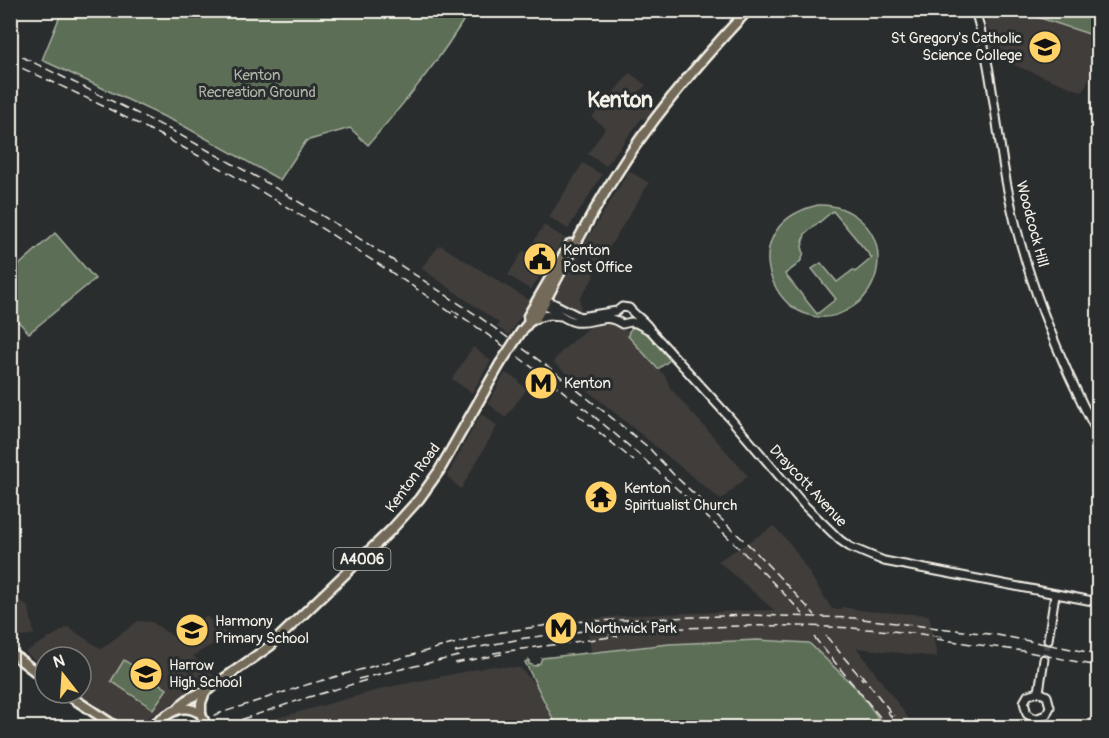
<svg xmlns="http://www.w3.org/2000/svg" width="1109" height="738" viewBox="0 0 1109 738" font-family="Pangolin,sans-serif">
<style>
.built{fill:#403d3b}
.green{fill:#5c6e57;stroke:#a8b0a0;stroke-width:1.5;fill-rule:evenodd}
.lines{fill:none;stroke-linecap:round;stroke-linejoin:round}
.minor-tunnel{stroke:#484a4a;stroke-width:7;stroke-dasharray:7 3.5;stroke-linecap:butt}
.minor-casing{stroke:#f4f1e8;stroke-width:11}
.major-casing{stroke:#f4f1e8;stroke-width:13}
.minor{stroke:#2a2d2e;stroke-width:7}
.major{stroke:#736b5a;stroke-width:8}
.rail{stroke:#f4f1e8;stroke-width:1.5;stroke-dasharray:9 4.5;stroke-linecap:butt}
.major-bridge-casing{stroke:#f4f1e8;stroke-width:13;stroke-linecap:butt}
.major-bridge{stroke:#736b5a;stroke-width:8}
.labels{text-anchor:middle;dominant-baseline:central;stroke-width:6;stroke-linejoin:round;paint-order:stroke}
.shield{fill:#2a2d2e;stroke:#b7b6b0;stroke-width:1.5}
.shield-label{font-size:14px;font-weight:bold;fill:#f4f1e8}
.poi-label{font-size:15px;fill:#f4f1e8;stroke:#2a2d2e;text-anchor:start}
.park-label{font-size:15px;fill:#b0b6a7;stroke:#2a2d2e}
.street-label{font-size:15px;fill:#f4f1e8;stroke:#2a2d2e}
.district-label{font-size:21px;font-weight:bold;fill:#f4f1e8;stroke:#2a2d2e}
</style>
<rect width="100%" height="100%" fill="#2a2d2e"/>
<filter id="ink" filterUnits="userSpaceOnUse"><feTurbulence type="fractalNoise" baseFrequency=".0167" numOctaves="2"/><feDisplacementMap in="SourceGraphic" scale="12" xChannelSelector="R" yChannelSelector="G"/><feConvolveMatrix kernelMatrix="1 2 1 2 8 2 1 2 1" color-interpolation-filters="sRGB"/></filter>
<g filter="url(#ink)">
<path class="built" d="M1009,11H1019L1098,37V57L1083,92L993,57L985,16Z
M630,73L646,85L639,92V95L654,109L646,120L642,118L606,166L588,154L605,128L592,117Z
M583,163L602,175L568,229L549,217Z
M629,171L649,183L599,264L582,247Z
M544,225L564,238L531,290L508,275L523,251L527,252Z
M440,245L529,300V303L509,335L497,327L499,323L421,268Z
M578,257L595,275L580,298L581,313L574,312L553,298L576,258Z
M605,321L629,331L631,340L665,376L671,389L748,476L721,500L553,362L563,350L592,325Z
M473,347L491,361L472,393L452,379Z
M505,373L520,381L519,383L527,389L505,418L488,403Z
M483,414L497,426L461,489L447,476L479,417Z
M774,526L792,546L832,609L841,610L842,607L866,611L929,615L937,657L857,648L915,727H885L858,690L669,644L591,651L586,619L636,615L774,610L718,561Z
M11,593L29,608L34,634L11,639Z
M206,616L228,635L193,656L216,678L132,727L124,725L77,693H81V657H45V669L25,652L68,627L101,649L138,621L152,622L175,638Z
M493,666L520,668L536,685L557,727H245L389,687Z"/>
<path class="green" d="M62,11V10L469,11C441,59 405,102 368,145L350,128L306,141L280,180L182,125L42,60Z
M1019,11H1098V37Z
M818,205C849,204 878,226 878,259C878,278 869,296 854,306C785,355 720,228 818,205ZM833,211L872,258L855,272L853,270L837,282L821,263L812,269L836,299L817,314L785,274C794,267 808,260 802,247L805,234Z
M55,233L95,279L29,333L11,314V272Z
M633,327L646,332L670,360L658,369L628,336L629,331Z
M757,640L809,643L858,690L885,727H557L525,662L529,660V664L535,666L540,663L542,658L669,644Z
M124,660L167,689L153,709L111,681Z"/>
<g class="lines">
<path class="minor-tunnel" d="M1044,659L1048,640"/>
<g class="minor-casing">
<path id="minor" d="M975,10C992,67 996,128 1007,186C1023,270 1058,359 1098,434
M543,298L580,317L617,311L622,307L629,308C636,317 646,321 651,331L729,417L805,506L840,540L850,547L884,561L1098,602
M541,302C552,308 562,319 575,322C594,325 604,311 622,324L631,322L636,323L651,331
M536,318L548,315L561,316
M1048,640L1055,594
M1039,692L1044,659
M1035,719L1046,715L1050,707L1047,696L1039,692
M1035,719L1027,714L1024,702L1028,695L1039,692"/>
</g>
<g class="major-casing">
<path id="major" d="M529,322L528,316L570,244
M521,332L529,322L536,318C562,271 585,223 614,178C652,117 699,62 748,10
M10,652L45,679
M65,693L118,728
M178,709C185,700 194,694 205,692L270,646L391,530L419,499L439,471L500,364
M148,728C166,716 180,700 201,714V703L205,692"/>
</g>
<use href="#minor" class="minor"/>
<use href="#major" class="major"/>
<path class="rail" d="M10,51L171,130L262,180L351,233L478,316L551,369L648,447L674,475L752,548L815,615
M10,63C125,113 235,173 340,240C380,265 420,290 458,318
M452,310C581,397 697,501 803,614
M578,415L634,461
M609,634C720,623 834,622 944,637
M826,636L863,680
M814,637L889,728
M936,639L1023,651L1098,666
M455,652L525,638L618,627
M493,653L618,636
M455,663L502,654
M860,673L894,716
M358,679L463,655
M887,711L900,728
M175,728L306,685L437,648L502,632L569,622L747,615L854,618L997,635L1098,654
M216,728L309,697L367,680"/>
<g class="major-bridge-casing">
<path id="major-bridge" d="M500,364L521,332
M201,714L207,728"/>
</g>
<use href="#major-bridge" class="major-bridge"/>
</g>
</g>
<defs>
<g id="school-disc" transform="scale(1.725)"><circle r="9.5" fill="#ffd166" stroke="#2a2d2e"/><path d="M0-5L7-2L0 1L-7-2ZM-4 1L0 2.5L4 1V4Q0 6-4 4Z" fill="#111"/></g>
<g id="civic-disc" transform="scale(1.725)"><circle r="9.5" fill="#ffd166" stroke="#2a2d2e"/><path d="M-.6-6.5H3V-4.5H.6V-3L4-1V1h2V6H-6V1h2V-1L-.6-3ZM-1.2 2.5V6h2.4V2.5Z" fill="#111"/></g>
<g id="metro-disc" transform="scale(1.725)"><circle r="9.5" fill="#ffd166" stroke="#2a2d2e"/><path d="M-5.5 5V-5H-3L0 0L3-5H5.5V5H3V-.5L0 4L-3-.5V5Z" fill="#111"/></g>
<g id="temple-disc" transform="scale(1.725)"><circle r="9.5" fill="#ffd166" stroke="#2a2d2e"/><path d="M0-6L5-2H3V0L6.5 2.5H4V6H1.5V3h-3V6H-4V2.5H-6.5L-3 0V-2H-5Z" fill="#111"/></g>
</defs>
<g fill-rule="evenodd">
<use href="#school-disc" x="1045" y="47"/>
<use href="#civic-disc" x="540" y="259"/>
<use href="#metro-disc" x="541" y="383"/>
<use href="#temple-disc" x="601" y="497"/>
<use href="#metro-disc" x="561" y="628"/>
<use href="#school-disc" x="192" y="630"/>
<use href="#school-disc" x="146" y="674"/>
</g>
<g class="labels">
<rect class="shield" x="333.5" y="548" width="57" height="22" rx="4.5"/>
<g class="shield-label">
<text x="362" y="559">A4006</text>
</g>
<g class="poi-label">
<text x="1022" y="38" text-anchor="end">St Gregory's Catholic<tspan x="1022" dy="17">Science College</tspan></text>
<text x="563" y="250">Kenton<tspan x="563" dy="17">Post Office</tspan></text>
<text x="564" y="383">Kenton</text>
<text x="624" y="488">Kenton<tspan x="624" dy="17">Spiritualist Church</tspan></text>
<text x="215" y="621">Harmony<tspan x="215" dy="17">Primary School</tspan></text>
<text x="584" y="628">Northwick Park</text>
<text x="169" y="665">Harrow<tspan x="169" dy="17">High School</tspan></text>
</g>
<g class="park-label">
<text x="257" y="75">Kenton<tspan x="257" dy="17">Recreation Ground</tspan></text>
</g>
<g class="street-label">
<text transform="translate(1032 224) rotate(75)">Woodcock Hill</text>
<text transform="translate(413 478) rotate(-54)">Kenton Road</text>
<text transform="translate(808 486) rotate(47)">Draycott Avenue</text>
</g>
<g class="district-label">
<text x="620" y="100">Kenton</text>
</g>
</g>
<rect width="1109" height="738" fill="none" stroke="#2a2d2e" stroke-width="36"/>
<rect x="18" y="18" width="1073" height="702" fill="none" stroke="#f4f1e8" stroke-width="2" filter="url(#ink)"/>
<g transform="translate(63 675) rotate(343)"><circle r="28" fill="#2a2d2e" stroke="#7b7b78" stroke-width="1.5"/>
<path d="M0-4.5L10 22L0 15L-10 22Z" fill="#ffd166"/>
<text y="-9" font-size="16" font-weight="bold" text-anchor="middle" fill="#f4f1e8">N</text>
</g>
</svg>
